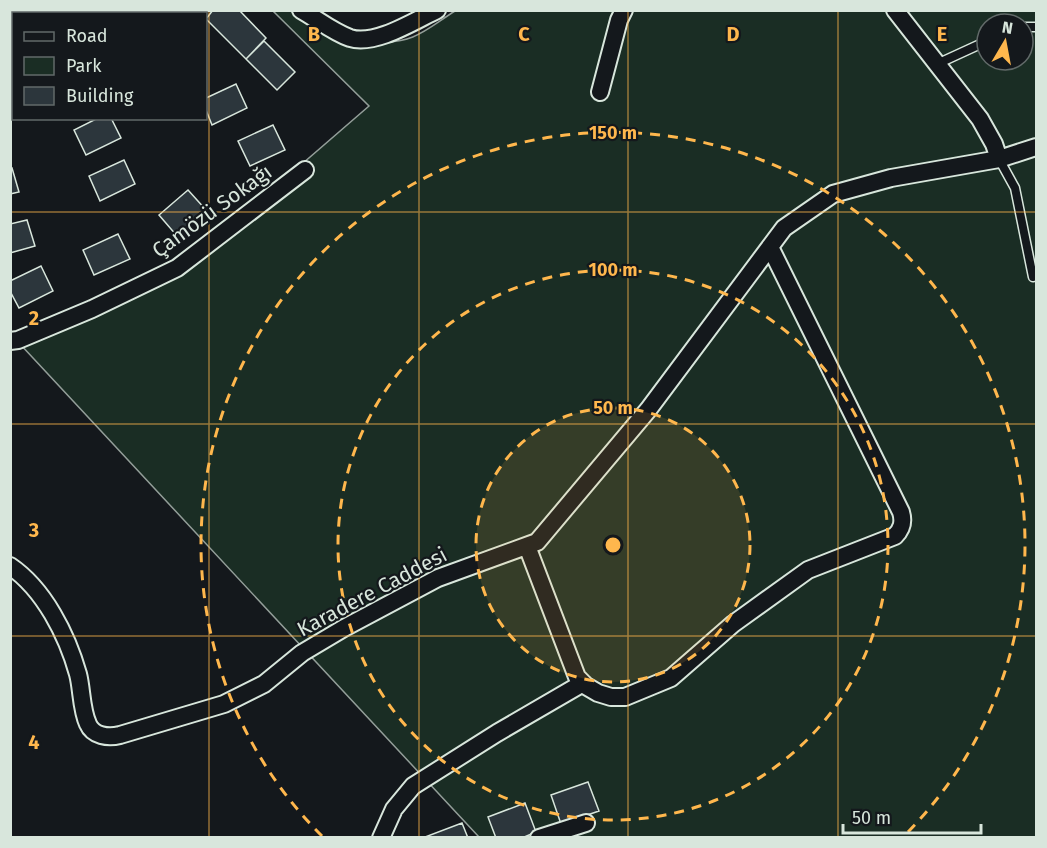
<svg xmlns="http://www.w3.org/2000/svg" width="1047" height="848" viewBox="0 0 1047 848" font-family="'Fira Sans',sans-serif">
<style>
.green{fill:#1a2d24;stroke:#939e99;stroke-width:1.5;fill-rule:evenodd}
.building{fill:#2c363c;stroke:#d8e6dc;stroke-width:1.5}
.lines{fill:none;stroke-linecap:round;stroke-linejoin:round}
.service-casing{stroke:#d8e6dc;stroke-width:11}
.minor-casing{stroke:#d8e6dc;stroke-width:20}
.service{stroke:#14181c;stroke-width:8}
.minor{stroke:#14181c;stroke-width:16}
.grid{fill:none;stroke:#ffb74d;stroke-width:1.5;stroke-opacity:0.55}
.ring{fill:none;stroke:#ffb74d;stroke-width:3;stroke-dasharray:10 8}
.labels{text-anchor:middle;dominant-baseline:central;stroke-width:4.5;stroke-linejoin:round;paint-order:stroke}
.street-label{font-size:21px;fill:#d8e6dc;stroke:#14181c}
.grid-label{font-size:20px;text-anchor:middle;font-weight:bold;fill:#ffb74d;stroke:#14181c;stroke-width:4.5;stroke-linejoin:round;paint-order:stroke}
.centre{fill:#ffb74d;stroke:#14181c;stroke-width:3}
.ring-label{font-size:18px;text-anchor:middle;font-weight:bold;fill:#ffb74d;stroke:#14181c;stroke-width:4.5;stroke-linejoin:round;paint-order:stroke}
</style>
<rect width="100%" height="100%" fill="#14181c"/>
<path class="green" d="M273,11H305L378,41C413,45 428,28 455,11H1036V837H479L20,344L162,285L369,106ZM987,24H1023V60H987Z"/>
<path class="building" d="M48,10H73L68,14H49Z
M145,10H161L163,14H139Z
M213,10H239L266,38L246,59L206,19Z
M264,41L295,72L277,90L246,59Z
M236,84L247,108L212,125L206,110V98Z
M98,118H111L121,138L86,155L74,130Z
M273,125L285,150L250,166L238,141Z
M124,160L135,184L100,201L89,176Z
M12,168L19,192L10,194V169Z
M188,190L206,210L177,236L159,215Z
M27,220L35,246L10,253V224Z
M118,234L130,259L94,275L83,250Z
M41,266L53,291L19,308L10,291V281Z
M588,782L599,811L561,824L551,795Z
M525,803L536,832L522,838H496L488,817Z
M462,823L468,838H426L425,837Z"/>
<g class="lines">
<g class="service-casing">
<path id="service" d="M1023,27H1036
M937,64L987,41
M999,159L1015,188L1033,277"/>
</g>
<g class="minor-casing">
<path id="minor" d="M301,10C317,19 333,32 350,38C375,46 414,21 437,10
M895,10L980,119L994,144L999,159
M600,92L619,20L624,10
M10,341L18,340L92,309L177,268L305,170
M527,546L577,677L586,686L598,693L611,697H625L671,678L733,624L808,570L895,536C902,529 904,522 901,512L770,247
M10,566C44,589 67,635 78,674C82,689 81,709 88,724C93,736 108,738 120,735L224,704L264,684L302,653L344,628L438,578L537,542L648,410L784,228L833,194L891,178L999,159L1036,147
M381,838L394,809L413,786L497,733L583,683
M539,838L586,823"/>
</g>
<use href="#service" class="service"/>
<use href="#minor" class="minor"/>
</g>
<path class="grid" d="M209,10V838M419,10V838M628,10V838M838,10V838M10,212H1036M10,424H1036M10,636H1036"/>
<circle cx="613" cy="545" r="137" fill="#ffb74d" fill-opacity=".12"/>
<g class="ring">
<circle cx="613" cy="545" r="137"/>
<circle cx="613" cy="545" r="275"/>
<path d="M322 836A412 412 0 1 1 904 836"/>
</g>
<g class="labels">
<g class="street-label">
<text transform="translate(212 211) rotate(-36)">Çamözü Sokağı</text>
<text transform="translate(372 592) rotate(-28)">Karadere Caddesi</text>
</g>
</g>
<g class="grid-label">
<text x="314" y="41">B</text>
<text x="524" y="41">C</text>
<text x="733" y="41">D</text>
<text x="942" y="41">E</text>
<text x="34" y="325">2</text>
<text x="34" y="537">3</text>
<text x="34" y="749">4</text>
</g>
<circle cx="613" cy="545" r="9" class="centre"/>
<g class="ring-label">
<text x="613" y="139">150 m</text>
<text x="613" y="276">100 m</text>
<text x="613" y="414">50 m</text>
</g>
<rect width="1047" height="848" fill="none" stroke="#d8e6dc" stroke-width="24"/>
<rect x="12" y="12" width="195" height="108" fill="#14181c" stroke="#626a69" stroke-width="1.5"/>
<rect x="24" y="32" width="30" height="9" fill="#14181c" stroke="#626a69" stroke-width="1.5"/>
<text x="66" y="42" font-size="18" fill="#d8e6dc">Road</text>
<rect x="24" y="57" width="30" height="18" fill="#1a2d24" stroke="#626a69" stroke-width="1.5"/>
<text x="66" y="72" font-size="18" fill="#d8e6dc">Park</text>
<rect x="24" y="87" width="30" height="18" fill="#2c363c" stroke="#626a69" stroke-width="1.5"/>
<text x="66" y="102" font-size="18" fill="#d8e6dc">Building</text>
<g transform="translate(1005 42) rotate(10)"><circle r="28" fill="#14181c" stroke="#626a69" stroke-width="1.5"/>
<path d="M0-4.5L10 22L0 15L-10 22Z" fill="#ffb74d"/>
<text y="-9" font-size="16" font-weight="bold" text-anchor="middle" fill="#d8e6dc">N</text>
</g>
<path d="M843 824v9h138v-9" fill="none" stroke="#d8e6dc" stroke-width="3"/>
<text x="852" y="824" font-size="18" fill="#d8e6dc" stroke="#14181c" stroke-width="4.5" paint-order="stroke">50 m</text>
</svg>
